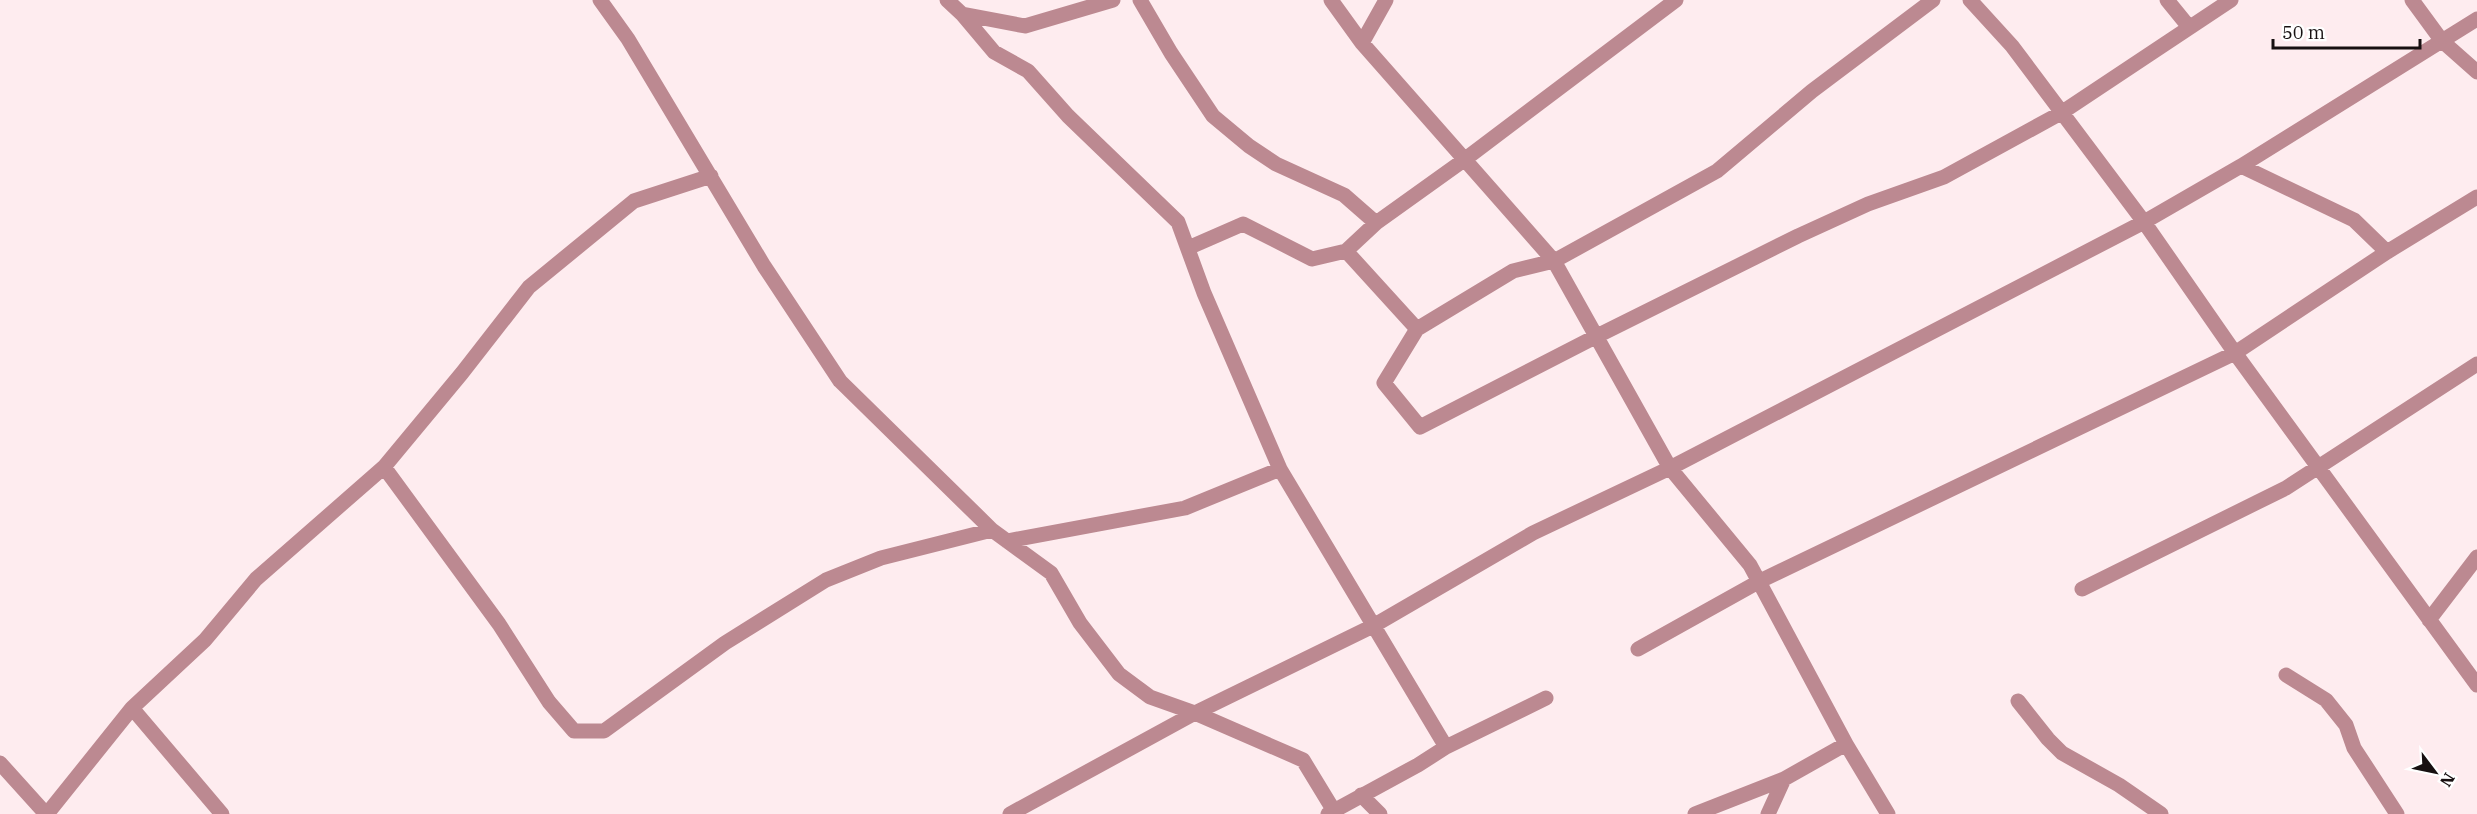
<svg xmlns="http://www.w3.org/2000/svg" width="2477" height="814" viewBox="0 0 2477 814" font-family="'IBM Plex Serif',serif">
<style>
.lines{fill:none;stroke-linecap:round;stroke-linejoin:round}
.minor{stroke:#bc8991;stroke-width:15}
</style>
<rect width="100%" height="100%" fill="#feecef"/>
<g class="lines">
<path class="minor" d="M600,0L628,39L764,266L840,381L992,530
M947,0L962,14L1025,26L1113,0
M1140,0L1171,53L1213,116L1249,146L1276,164L1344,195L1376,223
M1331,0L1362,43L1554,261L1670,468L1750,565L1846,744L1888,814
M1676,0L1464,160L1376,223L1346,251L1417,329L1513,271L1554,261L1717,171L1812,91L1933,0
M1970,0L2012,46L2144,222L2235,353L2477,685
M2167,0L2189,27
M2412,0L2442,41L2477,72
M962,14L994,52L1028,71L1068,116L1178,222L1204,293L1280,469L1446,747
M1362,43L1386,0
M2241,166L2354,220L2387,252
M1188,248L1243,224L1312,259L1346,251
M1417,329L1384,383L1420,427L1595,337L1798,236L1868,204L1944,177L2061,113L2231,0
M384,467L499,624L549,702L574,731H604L725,643L826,580L881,558L992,530L1051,573L1080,623L1119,674L1150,697L1195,713L1303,760L1334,811
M1007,541L1185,508L1280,469
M2082,589L2286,488L2477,364
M2429,620L2477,557
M1638,649L1760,581L2235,353L2387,252L2477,197
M2286,675L2326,700L2346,725L2354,748L2397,814
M2018,701L2048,739L2062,753L2119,785L2161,814
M132,708L222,814
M0,763L46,814
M1361,795L1380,814
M47,814L132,708L205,640L256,579L384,467L462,373L529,287L634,201L711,176
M1010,814L1195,713L1373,626L1533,533L1670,468L2144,222L2241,166L2477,19
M1328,814L1418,765L1446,747L1546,698
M1695,814L1784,779
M1768,814L1784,779L1846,744"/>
</g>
<g transform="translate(2435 772) rotate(122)" stroke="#ffffff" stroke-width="4.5" paint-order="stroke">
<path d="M0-4.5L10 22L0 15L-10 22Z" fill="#171011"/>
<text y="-9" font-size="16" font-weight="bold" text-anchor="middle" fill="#171011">N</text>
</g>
<path d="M2273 39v9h147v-9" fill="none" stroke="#171011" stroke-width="3"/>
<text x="2282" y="39" font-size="18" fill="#171011" stroke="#ffffff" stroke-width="4.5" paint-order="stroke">50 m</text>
</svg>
